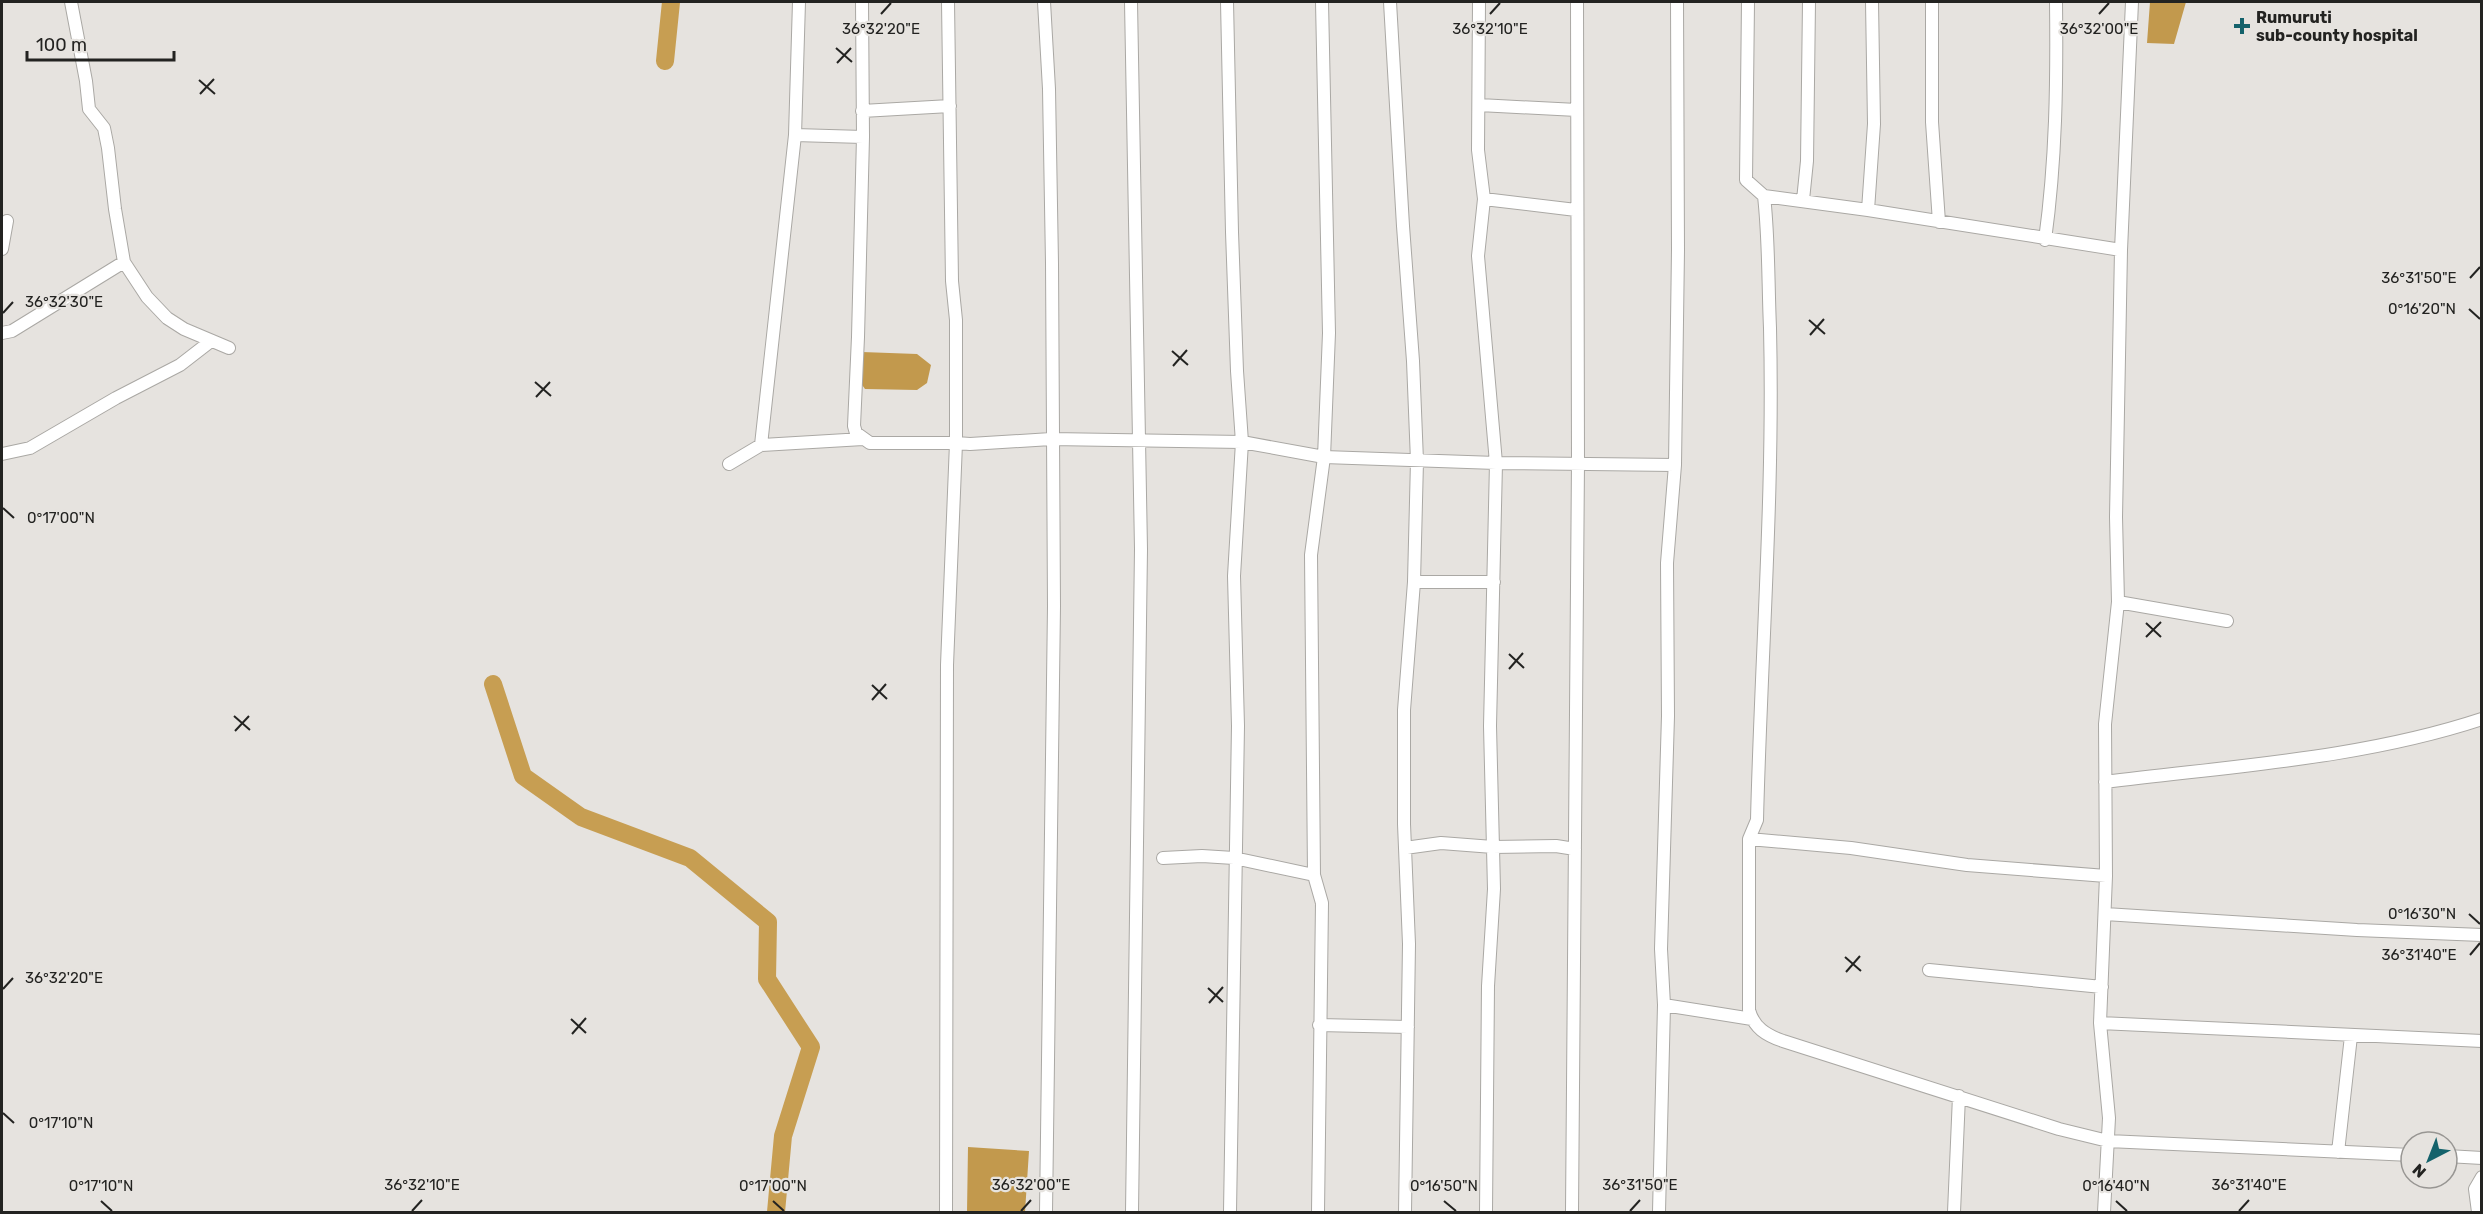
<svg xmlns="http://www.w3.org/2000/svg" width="2483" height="1214" viewBox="0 0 2483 1214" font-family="Rubik,sans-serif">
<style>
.forest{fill:#c2994d}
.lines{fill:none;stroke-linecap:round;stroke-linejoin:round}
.river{stroke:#c79e52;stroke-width:18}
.minor-casing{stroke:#aaa8a4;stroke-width:14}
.minor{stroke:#fff;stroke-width:12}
.ticks{fill:none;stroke:#232321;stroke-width:2}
.poi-dot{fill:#14626b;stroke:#e6e3df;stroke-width:2}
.labels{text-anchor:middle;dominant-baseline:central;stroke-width:4.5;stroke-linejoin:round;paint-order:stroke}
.poi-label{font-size:16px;font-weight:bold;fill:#232321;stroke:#e6e3df;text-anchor:start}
.ticks-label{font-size:15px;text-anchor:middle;fill:#232321;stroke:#e6e3df;stroke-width:4.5;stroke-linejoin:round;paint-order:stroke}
</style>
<rect width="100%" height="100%" fill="#e6e3df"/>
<path class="forest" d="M2150,2H2186L2174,44L2147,43Z
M862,352L917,354L931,365L927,383L917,390L865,389L860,382Z
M968,1147L1029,1151L1025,1212H967Z"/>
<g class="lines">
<path class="river" d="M665,61L671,2
M493,684L523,776L581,817L690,858L768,922L767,979L811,1047L783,1136L776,1212"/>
<g class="minor-casing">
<path id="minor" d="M71,2L86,81L89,109L104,128L108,148L115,209L124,262L147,297L167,318L184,329L229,348
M799,2L795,135L863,137
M862,2L863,137L858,337L854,426L856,433L870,443H956L947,665L946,1212
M948,2L952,281L956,320V443L970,444L1051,439L1242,442L1324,457L1496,463L1675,465
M1044,2L1049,89L1052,263L1054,606L1046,1212
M1131,2L1141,549L1132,1212
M1227,2L1232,232L1237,371L1242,442L1234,576L1238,726L1230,1212
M1390,2L1403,226L1413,361L1417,461L1414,582L1404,710V824L1409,944L1405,1212
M1479,2L1478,150L1484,199L1478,256L1496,463L1490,726L1494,889L1488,986L1486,1212
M1748,2L1746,180L1764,196C1769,240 1768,284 1770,328C1774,492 1761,656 1757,820L1749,839V1010C1754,1028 1766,1035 1783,1041L2059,1129L2108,1141L2411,1155
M1932,2V122L1939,222
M1479,105L1577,110
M862,111L950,106
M1764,196L1868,210L2121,250
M1484,199L1576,210
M1803,200L1807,161L1809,2
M1868,210L1874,124L1872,2
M2045,240C2056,160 2057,82 2056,2
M2,249L7,221
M2,333L12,331L124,262
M761,445L795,135
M2,454L30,448L116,398L180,365L211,341
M729,464L761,445L863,439
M1414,582H1494
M2118,602L2227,621
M2105,782C2230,766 2361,759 2482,719
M1749,839L1851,848L1967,865L2106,876
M1405,848L1441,843L1493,847L1556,846L1575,849
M1163,858L1202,856L1234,858L1314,875
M2105,914L2357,930L2482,935
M1929,970L2102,987
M1664,1005L1752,1019
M2100,1023L2482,1041
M1319,1025L1408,1027
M2338,1152L2351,1036
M2447,1156L2482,1158
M1318,1212L1322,903L1314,875L1311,555L1324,457L1329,333L1322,2
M1572,1212L1578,462L1577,2
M1659,1212L1664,1005L1661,949L1668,716L1667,563L1675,465L1678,250L1677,2
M1954,1212L1959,1096
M2104,1212L2109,1118L2100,1023L2106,876L2105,724L2118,602L2116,517L2121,250L2132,2
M2478,1212L2475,1189L2482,1177"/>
</g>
<use href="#minor" class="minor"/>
</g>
<path class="ticks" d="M881,14L891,3M1490,14L1500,3M2099,14L2109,3M836,48L852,62M837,63L851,48M199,80L215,94M200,94L214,79M2470,278L2480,267M2469,309L2480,319M3,313L13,302M1809,320L1825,334M1810,335L1824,319M1172,351L1188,365M1173,366L1187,350M535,382L551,396M536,397L550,382M3,508L14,518M2146,623L2161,637M2146,637L2161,622M1509,654L1524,668M1509,669L1523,653M872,685L887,699M872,700L886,684M234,716L250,730M235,731L249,716M2469,914L2480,924M2470,955L2480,943M1845,957L1861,971M1846,972L1860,956M1208,988L1223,1002M3,989L13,978M1209,1003L1223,987M571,1019L586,1033M572,1034L586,1018M3,1113L14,1123M101,1201L112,1211M773,1201L784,1211M1444,1201L1456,1211M2116,1201L2127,1211M412,1211L422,1200M1021,1211L1031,1200M1630,1211L1640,1200M2239,1211L2249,1200"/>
<path class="poi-dot" d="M2239 17h6v6h6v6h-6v6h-6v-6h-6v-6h6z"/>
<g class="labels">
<g class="poi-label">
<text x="2256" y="17">Rumuruti<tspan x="2256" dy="18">sub-county hospital</tspan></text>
</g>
</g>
<g class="ticks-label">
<text x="881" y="34">36°32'20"E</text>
<text x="1490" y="34">36°32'10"E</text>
<text x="2099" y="34">36°32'00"E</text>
<text x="2419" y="283">36°31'50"E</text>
<text x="64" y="307">36°32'30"E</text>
<text x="2422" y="314">0°16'20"N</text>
<text x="61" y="523">0°17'00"N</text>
<text x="2422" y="919">0°16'30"N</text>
<text x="2419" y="960">36°31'40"E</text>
<text x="64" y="983">36°32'20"E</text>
<text x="61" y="1128">0°17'10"N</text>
<text x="422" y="1190">36°32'10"E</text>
<text x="1031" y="1190">36°32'00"E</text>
<text x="1640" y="1190">36°31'50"E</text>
<text x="2249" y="1190">36°31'40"E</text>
<text x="101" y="1191">0°17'10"N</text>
<text x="773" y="1191">0°17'00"N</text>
<text x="1444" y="1191">0°16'50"N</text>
<text x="2116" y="1191">0°16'40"N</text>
</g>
<rect width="2483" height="1214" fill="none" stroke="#232321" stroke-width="6"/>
<g transform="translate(2429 1160) rotate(222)"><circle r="28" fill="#e6e3df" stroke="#989693" stroke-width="1.5"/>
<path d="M0-4.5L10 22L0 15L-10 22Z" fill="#14626b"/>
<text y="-9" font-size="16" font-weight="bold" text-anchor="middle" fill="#232321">N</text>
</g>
<path d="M27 51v9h147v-9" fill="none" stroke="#232321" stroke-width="3"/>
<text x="36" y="51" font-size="18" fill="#232321" stroke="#e6e3df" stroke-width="4.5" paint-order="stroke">100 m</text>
</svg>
